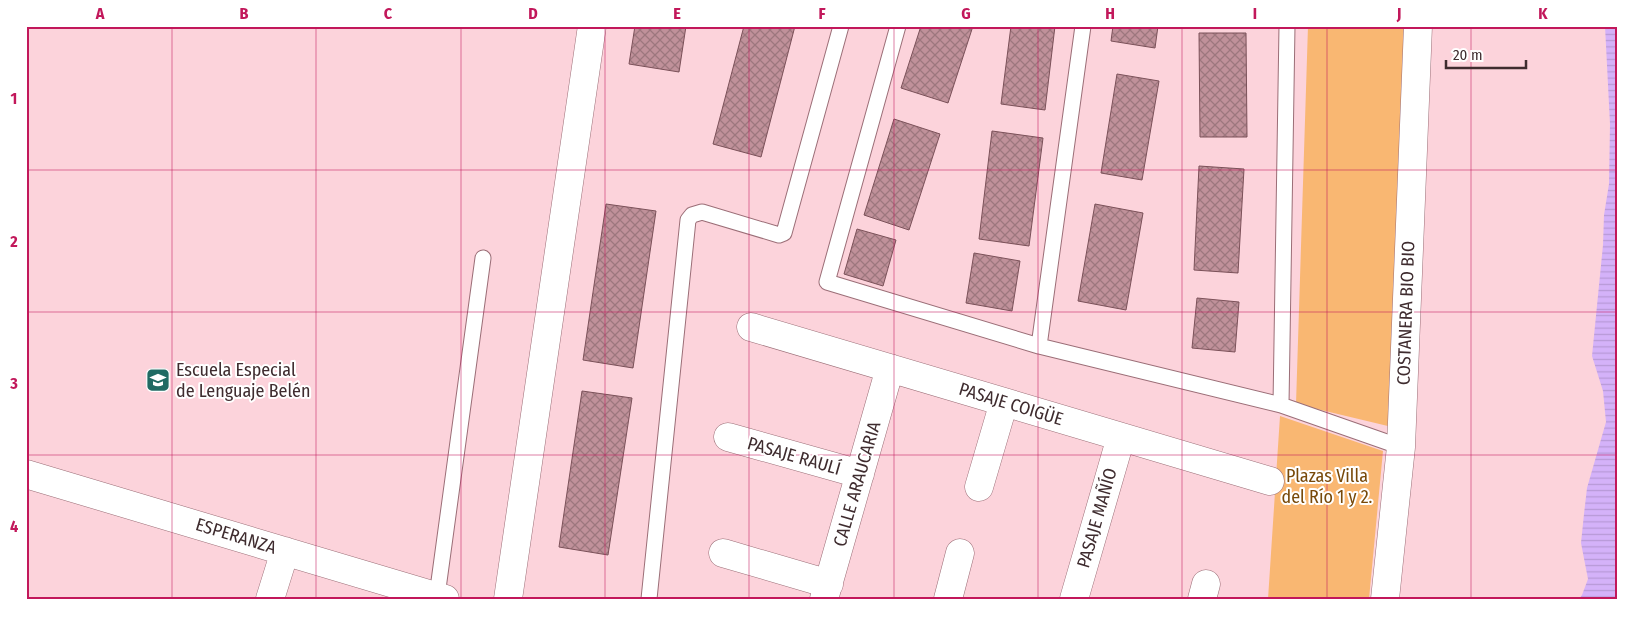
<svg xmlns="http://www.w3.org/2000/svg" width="1643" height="625" viewBox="0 0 1643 625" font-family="'Fira Sans Condensed',sans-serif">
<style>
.green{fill:#f9b772}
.water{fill:url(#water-rules)}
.building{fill:url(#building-cross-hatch);stroke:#7b5159}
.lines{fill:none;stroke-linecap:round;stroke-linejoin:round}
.service-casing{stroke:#9b6e77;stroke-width:17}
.minor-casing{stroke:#9b6e77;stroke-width:29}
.service{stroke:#fff;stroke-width:15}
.minor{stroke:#fff;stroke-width:28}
.grid{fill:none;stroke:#c2185b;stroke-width:1;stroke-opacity:0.55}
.labels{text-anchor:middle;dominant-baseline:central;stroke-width:4;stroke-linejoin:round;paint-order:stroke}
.street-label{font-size:18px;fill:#3f2c2f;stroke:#fff}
.poi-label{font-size:18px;fill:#3f2c2f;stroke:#fff;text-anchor:start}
.park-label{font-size:18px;fill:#784909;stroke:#fff}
.neatline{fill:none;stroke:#c2185b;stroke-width:2}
.grid-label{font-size:16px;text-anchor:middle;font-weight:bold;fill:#c2185b}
</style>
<defs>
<pattern id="water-rules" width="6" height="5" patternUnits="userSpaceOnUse" patternTransform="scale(1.25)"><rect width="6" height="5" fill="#d4b2f9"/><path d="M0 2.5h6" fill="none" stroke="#b799d6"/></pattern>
<pattern id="building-cross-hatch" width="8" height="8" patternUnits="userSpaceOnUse" patternTransform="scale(1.25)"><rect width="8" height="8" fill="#c0919a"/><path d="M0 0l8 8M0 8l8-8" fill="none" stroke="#9d777e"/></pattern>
</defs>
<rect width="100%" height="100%" fill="#fcd3db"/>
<path class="green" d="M1308,26H1405L1392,427L1296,404Z
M1280,416L1383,451L1369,599H1268Z"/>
<path class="water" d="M1605,26H1617V599H1579L1582,595L1588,579L1581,543L1584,514L1587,488L1606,422L1603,391L1592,356L1603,245L1604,215L1609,184L1610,124Z"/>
<path class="building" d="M635,26H686L679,72L629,64Z
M744,26H795L761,157L713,144Z
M921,26H973L948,103L901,88Z
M1011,26H1055L1045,110L1001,104Z
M1113,26H1158L1155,48L1111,41Z
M1199,33H1246L1247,137H1200Z
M1117,74L1159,81L1142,180L1101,173Z
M894,119L940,134L909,230L864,215Z
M992,131L1043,138L1029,246L979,239Z
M1199,166L1244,169L1238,273L1194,270Z
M606,204L656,211L633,368L583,360Z
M1095,204L1143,213L1126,310L1078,301Z
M857,229L896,240L883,286L844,274Z
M974,253L1020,261L1012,311L966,303Z
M1197,298L1239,302L1235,352L1192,348Z
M582,391L632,398L608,555L559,547Z"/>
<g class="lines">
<g class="service-casing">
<path id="service" d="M898,26L827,282L1039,346L1083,26
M1039,346L1281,405L1401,447
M1281,405L1287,26
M437,596L483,258
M649,599L688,220L692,215L702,212L779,235L784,233L841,26"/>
</g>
<g class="minor-casing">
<path id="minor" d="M751,327L1270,481
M728,437L860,474
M26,474L445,599
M979,487L1004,402
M723,553L829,584
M270,599L285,551
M508,599L592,26
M824,599L890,368
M948,599L960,553
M1074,599L1121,437
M1202,599L1206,584
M1385,599L1401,447L1418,26"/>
</g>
<use href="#service" class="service"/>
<use href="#minor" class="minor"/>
</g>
<path class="grid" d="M172,26V599M316,26V599M461,26V599M605,26V599M749,26V599M894,26V599M1038,26V599M1182,26V599M1327,26V599M1471,26V599M26,170H1617M26,312H1617M26,455H1617"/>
<defs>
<g id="school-square" transform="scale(1.25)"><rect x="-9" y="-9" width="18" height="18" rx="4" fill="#206a63" stroke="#fff"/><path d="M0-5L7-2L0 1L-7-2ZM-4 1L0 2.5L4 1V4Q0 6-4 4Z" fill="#fff"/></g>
</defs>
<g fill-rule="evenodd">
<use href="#school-square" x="158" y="380"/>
</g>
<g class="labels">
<g class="street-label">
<text transform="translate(1406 313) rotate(-88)">COSTANERA BIO BIO</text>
<text transform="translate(1011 404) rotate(17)">PASAJE COIGÜE</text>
<text transform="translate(794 456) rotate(16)">PASAJE RAULÍ</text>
<text transform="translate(857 484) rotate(-74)">CALLE ARAUCARIA</text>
<text transform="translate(1097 518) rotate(-74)">PASAJE MAÑÍO</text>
<text transform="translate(236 536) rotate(17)">ESPERANZA</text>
</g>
<g class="poi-label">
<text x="176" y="370">Escuela Especial<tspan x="176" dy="21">de Lenguaje Belén</tspan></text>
</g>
<g class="park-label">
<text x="1327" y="476">Plazas Villa<tspan x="1327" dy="21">del Río 1 y 2.</tspan></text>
</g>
</g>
<rect width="1643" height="625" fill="none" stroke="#ffffff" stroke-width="55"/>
<path d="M1446 60v8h80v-8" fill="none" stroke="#3f2c2f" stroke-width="2.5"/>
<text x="1453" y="60" font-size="15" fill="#3f2c2f" stroke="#ffffff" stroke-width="4" paint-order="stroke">20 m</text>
<rect x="28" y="28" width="1588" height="570" class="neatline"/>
<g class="grid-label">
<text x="100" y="19">A</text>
<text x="244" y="19">B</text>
<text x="388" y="19">C</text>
<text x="533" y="19">D</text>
<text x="677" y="19">E</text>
<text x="822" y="19">F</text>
<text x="966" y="19">G</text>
<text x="1110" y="19">H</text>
<text x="1255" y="19">I</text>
<text x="1399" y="19">J</text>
<text x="1543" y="19">K</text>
<text x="14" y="104">1</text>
<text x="14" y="247">2</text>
<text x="14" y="389">3</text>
<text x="14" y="532">4</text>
</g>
</svg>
